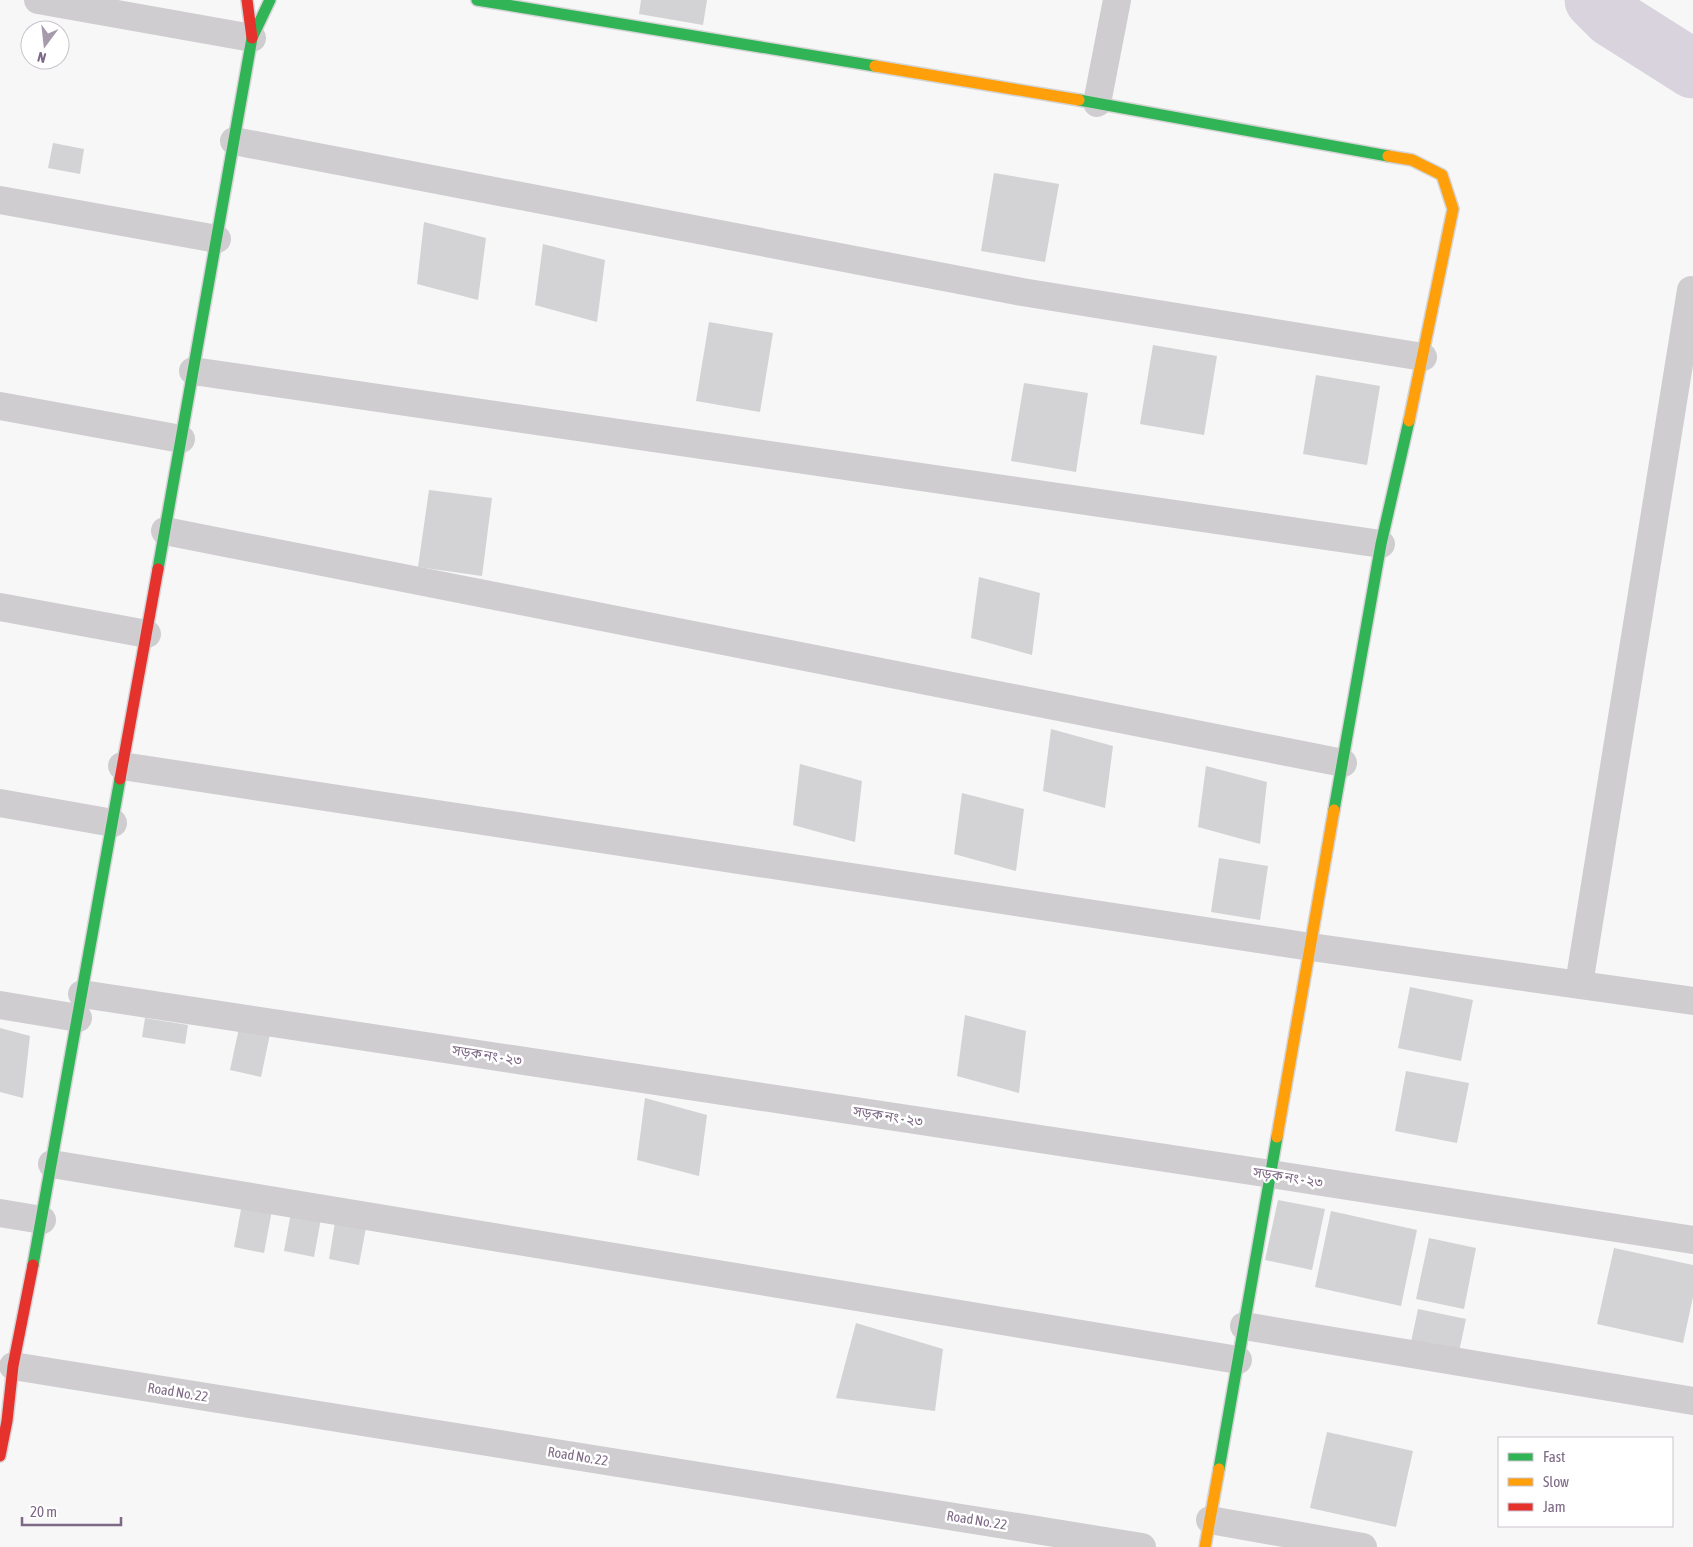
<svg xmlns="http://www.w3.org/2000/svg" width="1693" height="1547" viewBox="0 0 1693 1547" font-family="'Asap Condensed','Noto Sans Bengali',sans-serif">
<style>
.lines{fill:none;stroke-linecap:round;stroke-linejoin:round}
.river{stroke:#d8d3dc;stroke-width:59}
.building{fill:#d3d2d4}
.fast-casing{stroke:#d5d4d6;stroke-width:14}
.slow-casing{stroke:#d5d4d6;stroke-width:14}
.jam-casing{stroke:#d5d4d6;stroke-width:14}
.street{stroke:#cfcdd0;stroke-width:28}
.fast{stroke:#30b455;stroke-width:11}
.slow{stroke:#ff9f0a;stroke-width:11}
.jam{stroke:#e5322d;stroke-width:11}
.labels{text-anchor:middle;dominant-baseline:central;stroke-width:5;stroke-linejoin:round;paint-order:stroke}
.street-label{font-size:14px;fill:#7d6885;stroke:#fff}
</style>
<rect width="100%" height="100%" fill="#f7f7f7"/>
<g class="lines">
<path class="river" d="M1594,0L1611,17L1693,69"/>
</g>
<path class="building" d="M641,0H707L703,25L639,14Z
M53,143L84,149L80,174L48,168Z
M994,173L1059,184L1045,262L981,251Z
M424,222L486,238L478,300L417,284Z
M543,244L605,260L597,322L535,305Z
M709,322L773,333L760,412L696,401Z
M1153,345L1217,356L1204,435L1140,424Z
M1316,375L1380,386L1367,465L1303,454Z
M1024,383L1088,393L1076,472L1011,461Z
M429,490L492,498L482,576L418,567Z
M979,577L1040,593L1032,655L971,638Z
M1051,729L1113,746L1105,808L1043,791Z
M800,764L862,781L855,842L793,825Z
M1206,766L1267,782L1260,844L1198,827Z
M962,793L1024,809L1016,871L954,854Z
M1219,858L1268,866L1260,920L1211,912Z
M1410,987L1473,1000L1461,1061L1398,1048Z
M965,1015L1026,1031L1019,1093L957,1076Z
M145,1018L188,1025L185,1044L142,1037Z
M0,1028L30,1036L23,1098L0,1092Z
M239,1028L270,1034L261,1077L230,1070Z
M1406,1071L1469,1083L1457,1143L1395,1131Z
M645,1098L707,1115L699,1176L637,1160Z
M1278,1200L1325,1209L1312,1270L1265,1260Z
M242,1204L272,1210L264,1253L234,1247Z
M292,1207L322,1213L314,1257L284,1251Z
M1331,1211L1417,1230L1401,1306L1315,1287Z
M336,1216L367,1222L359,1265L329,1259Z
M1429,1238L1476,1248L1464,1309L1416,1299Z
M1614,1248L1693,1265V1297L1683,1343L1597,1324Z
M1418,1309L1466,1319L1459,1352L1411,1342Z
M856,1323L943,1349L935,1411L836,1398Z
M1327,1432L1413,1451L1396,1527L1310,1508Z"/>
<g class="lines">
<g class="fast-casing">
<path id="fast" d="M477,0L875,66
M1079,100L1388,156
M158,569L252,38L270,0
M1334,810L1381,544L1409,421
M33,1265L120,779
M1219,1469L1277,1137"/>
</g>
<g class="slow-casing">
<path id="slow" d="M875,66L1079,100
M1388,156L1412,160L1442,175L1453,209L1409,421
M1277,1137L1334,810
M1205,1547L1219,1469"/>
</g>
<g class="jam-casing">
<path id="jam" d="M247,0L252,38
M120,779L158,569
M0,1456L7,1421L13,1366L33,1265"/>
</g>
<path class="street" d="M38,0L252,38
M1097,103L1117,0
M234,141L1022,292L1423,357
M0,200L217,239
M193,371L1381,544
M0,406L181,439
M165,531L1343,763
M0,607L147,634
M122,766L1311,947L1693,1001
M0,803L113,823
M1579,984L1691,290
M82,994L1271,1174L1693,1240
M0,1005L78,1018
M52,1164L1238,1360
M0,1213L42,1220
M1244,1326L1693,1401
M13,1366L1142,1547
M1210,1520L1363,1547"/>
<use href="#fast" class="fast"/>
<use href="#slow" class="slow"/>
<use href="#jam" class="jam"/>
</g>
<g class="labels">
<g class="street-label">
<text transform="translate(487 1055) rotate(9)">সড়ক নং - ২৩</text>
<text transform="translate(888 1116) rotate(9)">সড়ক নং - ২৩</text>
<text transform="translate(1288 1177) rotate(9)">সড়ক নং - ২৩</text>
<text transform="translate(178 1392) rotate(9)">Road No. 22</text>
<text transform="translate(578 1456) rotate(9)">Road No. 22</text>
<text transform="translate(977 1520) rotate(9)">Road No. 22</text>
</g>
</g>
<rect x="1498" y="1437" width="175" height="90" fill="#ffffff" stroke="#cbc3ce"/>
<rect x="1508" y="1453" width="25" height="8" fill="#30b455" stroke="#cbc3ce"/>
<text x="1543" y="1462" font-size="15" fill="#7d6885">Fast</text>
<rect x="1508" y="1478" width="25" height="8" fill="#ff9f0a" stroke="#cbc3ce"/>
<text x="1543" y="1487" font-size="15" fill="#7d6885">Slow</text>
<rect x="1508" y="1503" width="25" height="8" fill="#e5322d" stroke="#cbc3ce"/>
<text x="1543" y="1512" font-size="15" fill="#7d6885">Jam</text>
<g transform="translate(45 45) rotate(195)"><circle r="24" fill="#ffffff" stroke="#cbc3ce"/>
<path d="M0-4L9 19L0 12L-9 19Z" fill="#a89aad"/>
<text y="-8" font-size="14" font-weight="bold" text-anchor="middle" fill="#7d6885">N</text>
</g>
<path d="M22 1517v8h99v-8" fill="none" stroke="#7d6885" stroke-width="2.5"/>
<text x="30" y="1517" font-size="15" fill="#7d6885" stroke="#ffffff" stroke-width="4" paint-order="stroke">20 m</text>
</svg>
